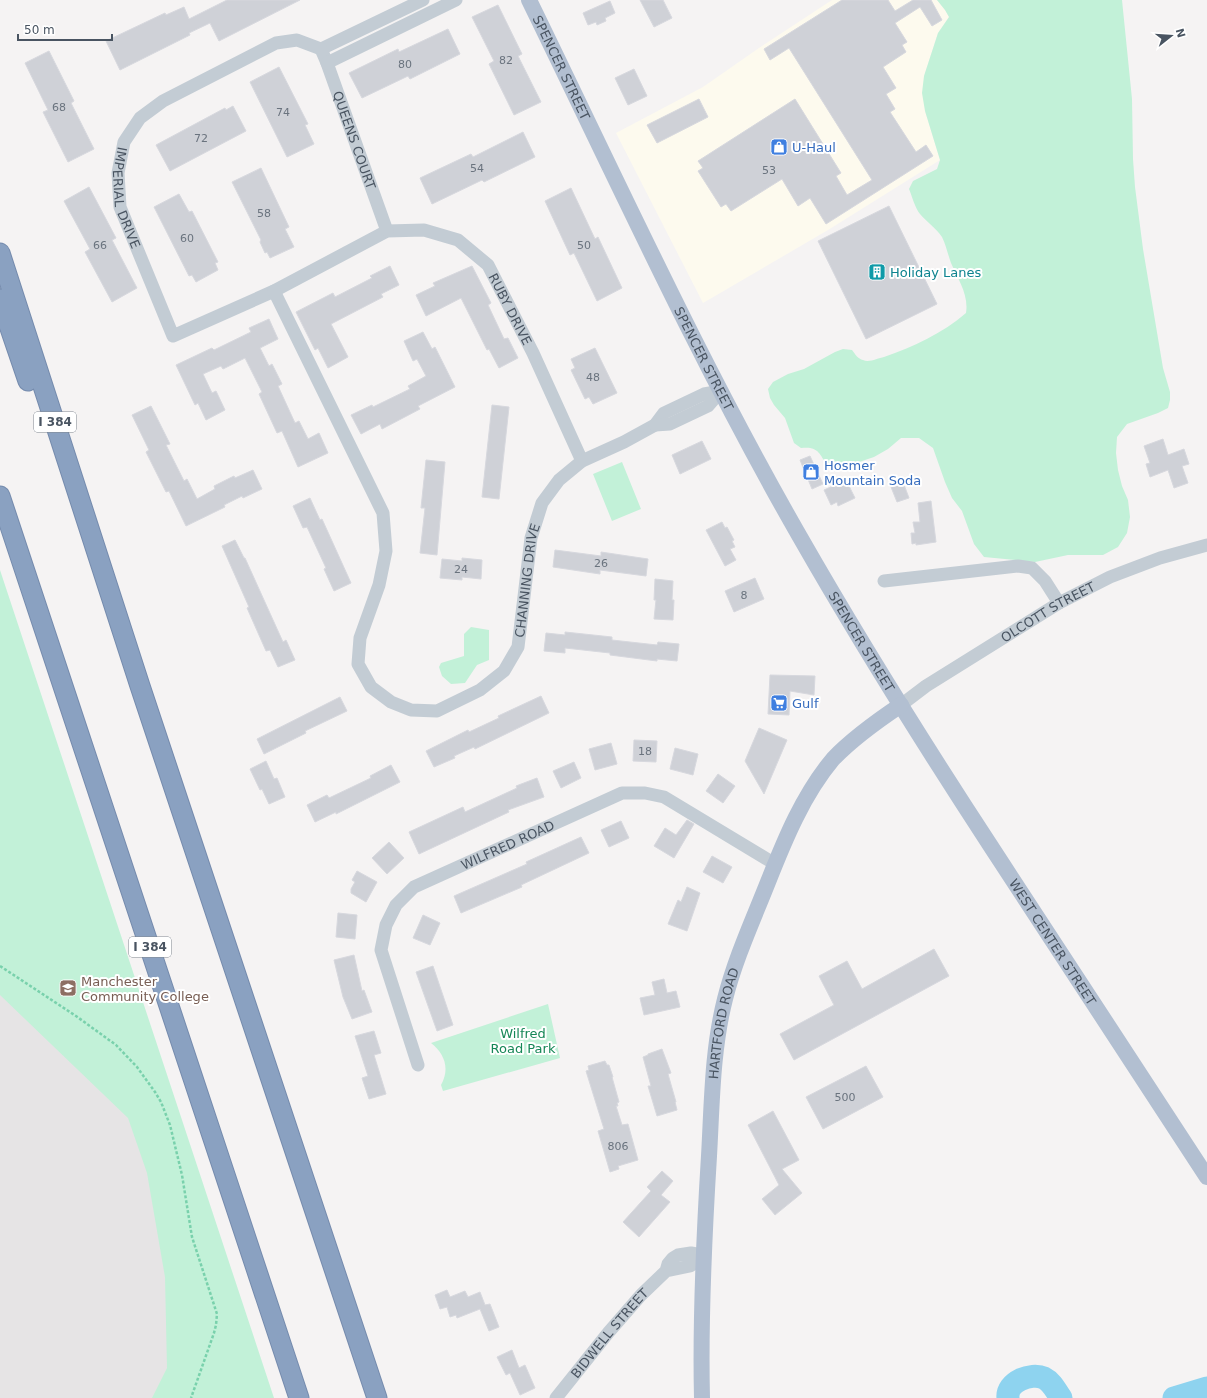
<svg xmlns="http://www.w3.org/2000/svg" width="1207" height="1398" viewBox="0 0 1207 1398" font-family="'DejaVu Sans',sans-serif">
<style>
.commercial{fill:#fdfaee}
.education{fill:#e6e4e5}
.green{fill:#c2f1d8}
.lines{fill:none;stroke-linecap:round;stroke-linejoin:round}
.river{stroke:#8ed3ef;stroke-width:23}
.building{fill:#cfd1d7;stroke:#d7d8de}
.highway-casing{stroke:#758bad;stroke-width:21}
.path{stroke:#79d1ac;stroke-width:2.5;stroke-dasharray:3 2;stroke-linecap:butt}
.minor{stroke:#c3ccd4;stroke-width:13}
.major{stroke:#b2bfd1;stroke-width:16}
.highway{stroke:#8aa1c1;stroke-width:19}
.labels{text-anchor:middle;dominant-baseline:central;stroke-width:4;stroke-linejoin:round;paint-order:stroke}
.number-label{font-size:11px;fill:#6a737e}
.shield{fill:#fff;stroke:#808790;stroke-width:1}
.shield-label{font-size:12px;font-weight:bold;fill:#495461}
.street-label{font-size:13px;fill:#495461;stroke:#fff}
.shop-label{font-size:13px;fill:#366cbe;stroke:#fff;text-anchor:start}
.culture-label{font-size:13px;fill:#0d838f;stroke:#fff;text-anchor:start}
.education-label{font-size:13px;fill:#785e54;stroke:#fff;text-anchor:start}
.park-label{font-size:13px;fill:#168757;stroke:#fff}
</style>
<rect width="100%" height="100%" fill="#f5f3f3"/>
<path class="commercial" d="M832,0H937L945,10L949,17L938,33L924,76L925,111L940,160L828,230L703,303L616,133L703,87L759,48Z"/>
<path class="education" d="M0,578L271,1398H0Z"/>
<path class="green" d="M937,0H1122L1132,99L1133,159L1135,187L1143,249L1163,368L1170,392V400L1168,408L1158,413L1127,424L1117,437L1116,453L1118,470L1122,486L1128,500L1130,517L1127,533L1118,547L1103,555H1068L1035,562L984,557L974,544L962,511L952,498L945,482L933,448L919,438H901L888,449L874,457L859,462L836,466L827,465C819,453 818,446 801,448L794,443L785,418L774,405L770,398L768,389L773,382L788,374L804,369L835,352L843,349L852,350C855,354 858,359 863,360C869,363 878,358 884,357C913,347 943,333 966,313C969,295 958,279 951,263C948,255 946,245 942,237C936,228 927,222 920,214C915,208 912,196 909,189L913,181L937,169L940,160L925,111L922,93L924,76L938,33L949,17L945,10Z
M622,462L641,509L612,521L593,474Z
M0,570L274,1398H152L167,1368L165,1277L147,1173L128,1118L0,995Z
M471,627L489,630V660L477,665L465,683L451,684L442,676L439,667L441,663L464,656V634Z
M548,1004L560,1058L443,1091L441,1085C450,1069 445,1054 431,1043Z"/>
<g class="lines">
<path class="river" d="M1008,1398C1006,1382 1031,1372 1044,1378C1052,1382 1056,1391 1061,1398
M1174,1398L1207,1388"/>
</g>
<path class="building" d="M227,0H300L219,41L210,23L189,33L190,35L120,70L106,41L165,13L166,15L184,7L189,19Z
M640,0H663L672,18L654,27Z
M842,0H888L895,11L913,0H931L942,20L932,26L920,7L895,23L907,42L902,45L906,52L883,67L896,88L886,94L895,109L890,112L916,152L926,145L933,156L826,224L810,198L798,206L782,179L731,211L726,204L721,207L698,171L703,168L698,161L795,99L841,173L836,176L847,195L872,180L789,48L770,60L764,49Z
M610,1L615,13L605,18L606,21L597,25L596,22L588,25L583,13Z
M498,5L522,54L518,56L541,102L514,115L489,64L494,61L472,17Z
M448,29L460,54L410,79L408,76L362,98L349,73L398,49L399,52Z
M49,51L74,101L71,103L94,149L68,162L43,112L48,110L25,63Z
M279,67L308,124L305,125L314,144L287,157L250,82Z
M634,69L647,96L628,105L615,78Z
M699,99L708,117L657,143L647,125Z
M233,106L246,131L170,171L156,145L225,108L226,110Z
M523,132L535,157L484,182L482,180L432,204L420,178L471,154L473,157Z
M261,168L289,227L285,229L294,247L270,258L267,252L265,253L260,242L261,240L232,182Z
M89,187L116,238L112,240L137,288L112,302L85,252L90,249L64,201Z
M571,188L595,239L598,237L622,288L597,301L574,253L570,255L545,201Z
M179,194L189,212L192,211L218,262L215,263L218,270L196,282L192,275L189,276L154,207Z
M889,206L937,304L866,339L818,241Z
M390,266L399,285L381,294L383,297L331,324L348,357L328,368L318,348L315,350L296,312L333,293L335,297L372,278L370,276Z
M472,266L491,303L488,305L504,339L508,338L518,358L499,368L489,349L487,350L461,298L426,316L416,295L435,286L433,283Z
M269,319L278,339L260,348L269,366L272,364L282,384L278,386L295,423L299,421L308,439L319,433L328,453L298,467L282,431L277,433L259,394L262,392L245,358L223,369L221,366L203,374L212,393L216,391L225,410L206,420L198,403L195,405L176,365L212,348L214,350L251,332L249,328Z
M423,332L432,349L435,347L455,387L418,406L420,409L382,429L380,424L361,434L351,415L372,405L373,407L410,389L408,386L426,376L417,359L413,361L404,341Z
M595,348L617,393L593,404L589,397L585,399L571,370L575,368L571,359Z
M492,405L509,407L499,499L482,497Z
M151,406L170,444L166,445L184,481L187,479L197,499L215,489L214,486L234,476L235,478L253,470L262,489L243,498L242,496L224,505L225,507L186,526L169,491L166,492L146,452L149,450L132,415Z
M1163,439L1168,455L1184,449L1189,464L1182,466L1188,483L1174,488L1168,470L1150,477L1146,464L1150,463L1144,446Z
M702,441L711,459L680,474L672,455Z
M810,456L823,484L812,489L800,460Z
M426,460L445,462L437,555L420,553L425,508H421Z
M846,480L855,498L838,506L837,502L831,505L824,490Z
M903,482L909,498L897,502L891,487Z
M310,498L320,520L322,519L351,583L334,591L324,569L326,568L307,527L303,528L293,506Z
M931,501L936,542L916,545V543L912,544L911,533H915L913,522H920L918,503Z
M722,522L725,528L727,527L734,540L732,541L735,547L730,549L736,560L725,566L706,530Z
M235,540L244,558H245L283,642L286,640L295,660L278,667L270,650L266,651L247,608L249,607L222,546Z
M555,550L601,556V552L648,559L646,576L600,570V574L553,567Z
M462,558L482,560L481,579L462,577V580L440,578L442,559L462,561Z
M755,578L764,599L734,612L725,591Z
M655,579L673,581L672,600H674L673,620L654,619L656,600H654Z
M565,632L612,637V640L657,645L658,642L679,644L677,661L657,659V661L610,655V653L565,648V653L544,651L546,633L565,635Z
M770,675L815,676L814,695L790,691L789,715L768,714Z
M541,696L549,713L475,749L474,747L454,756L455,758L434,767L426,751L468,730L469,732L499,718L498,716Z
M340,697L347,711L305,731L306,733L264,754L257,739Z
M759,728L787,740L764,794L745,761Z
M634,740L657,741L656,762L633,761Z
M611,743L617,764L595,770L589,749Z
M675,748L698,754L693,775L670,769Z
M266,761L274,779L277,778L285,797L269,804L262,789L260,790L250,769Z
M574,762L581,778L561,788L553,771Z
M391,765L400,782L336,814V812L315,822L307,805L327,795L329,798L371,778L370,776Z
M718,774L735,786L723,803L706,791Z
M537,778L544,797L508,810L509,812L419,854L409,832L463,807L465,812L517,788L516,786Z
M687,820L694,824L674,858L654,846L665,828L676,835Z
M621,821L629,838L609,847L601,830Z
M581,837L589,853L521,885L522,887L461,913L454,896L527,864L526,862Z
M389,842L404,858L387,874L372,858Z
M712,856L732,867L723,883L703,872Z
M357,871L377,882L366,902L351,893V889L355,882L352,880Z
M687,887L700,893L687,931L668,924L678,900L681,902Z
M338,913L357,915L355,939L336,937Z
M423,915L440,923L430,945L413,938Z
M934,949L949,976L794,1060L780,1034L834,1005L819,976L847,961L862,989Z
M354,955L362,991L364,990L372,1012L352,1019L343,997L334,960Z
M433,966L453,1025L437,1031L416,972Z
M664,979L667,993L676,991L680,1007L644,1015L640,998L655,995L652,982Z
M374,1031L381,1053L374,1055L386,1094L369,1099L362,1078L368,1076L355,1036Z
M662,1049L671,1073L668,1074L676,1102H675L677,1110L657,1116L648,1086H651L643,1057L648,1055V1054Z
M605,1061L607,1065H609L613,1077H612L619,1102L617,1103L618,1106H616L622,1125L628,1124L638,1160L618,1166L619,1169L610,1172L598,1131L604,1129L586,1071L589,1070L588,1066Z
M866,1066L883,1097L823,1129L806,1097Z
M773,1111L799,1160L782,1169L802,1193L775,1215L762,1199L779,1185L748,1125Z
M662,1171L673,1181L661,1195L670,1202L639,1237L623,1222L651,1191L647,1187Z
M447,1290L450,1297L465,1291L468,1297L480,1292L485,1305L490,1304L499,1327L489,1331L480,1309L457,1318L456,1315L450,1317L447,1307L440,1309L435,1295Z
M512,1350L519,1368L525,1365L535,1388L520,1395L510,1373L506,1375L497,1357Z"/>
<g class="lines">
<g class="highway-casing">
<path id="highway" d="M0,253L140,686L377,1398
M0,299L28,381
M0,496L299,1398"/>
</g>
<path class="path" d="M0,966L76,1016L116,1045L137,1067L155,1092L161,1102L170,1125L182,1175L192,1237L217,1314L216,1325L214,1333L191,1398"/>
<g class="minor">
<path id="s1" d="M423,0L321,49L297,40L276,43L163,101L140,118L124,142L118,173L120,207L173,336L274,291L387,231L424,230L458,240L488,265L533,353L582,461"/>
<path id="s2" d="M321,49L327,63L387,231"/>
<path d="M327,63L456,0"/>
<path id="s3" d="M274,291L383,513L386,551L379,585L360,638L358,664L371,687L391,702L411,710L437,711L480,690L504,671L518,647L531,538L542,503L559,480L582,461L624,442L655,425L664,413L704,394L721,391"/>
<path d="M655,425L670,424L708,406L721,391"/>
<path d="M884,581L1018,566L1032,568L1045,581L1059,603"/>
<path id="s4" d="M901,705L926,686L1059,603L1110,577L1160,558L1207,545"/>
<path id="s5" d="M418,1065L381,950L386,925L396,905L414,887L622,793H645L664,797L775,864"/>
<path id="s6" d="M556,1398L608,1333L641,1295L666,1271L668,1264L673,1258L678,1255L691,1253L697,1254L703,1258L690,1266L666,1271"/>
</g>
<g class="major">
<path id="s7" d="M529,0C617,180 700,363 800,537C860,642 924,744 990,845C1062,956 1134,1067 1207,1177"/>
<path id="s8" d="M702,1398C700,1317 704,1237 709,1156C712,1104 712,1050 725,999C735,959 753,920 768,882C785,839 803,795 833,759C853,738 877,721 901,705"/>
</g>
<use href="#highway" class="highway"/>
</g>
<defs>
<g id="shop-square" transform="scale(0.9)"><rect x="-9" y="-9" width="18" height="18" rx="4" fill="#3f7fe0" stroke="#fff"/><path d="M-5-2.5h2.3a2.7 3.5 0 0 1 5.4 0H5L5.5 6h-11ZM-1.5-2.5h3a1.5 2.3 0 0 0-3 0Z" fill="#fff"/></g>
<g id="building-square" transform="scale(0.9)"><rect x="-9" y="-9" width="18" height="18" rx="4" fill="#0f9aa8" stroke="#fff"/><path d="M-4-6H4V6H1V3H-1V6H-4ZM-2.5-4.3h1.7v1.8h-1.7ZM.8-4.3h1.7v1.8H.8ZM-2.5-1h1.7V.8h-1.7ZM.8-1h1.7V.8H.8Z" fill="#fff"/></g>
<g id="supermarket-square" transform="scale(0.9)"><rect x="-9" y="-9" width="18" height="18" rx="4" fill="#3f7fe0" stroke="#fff"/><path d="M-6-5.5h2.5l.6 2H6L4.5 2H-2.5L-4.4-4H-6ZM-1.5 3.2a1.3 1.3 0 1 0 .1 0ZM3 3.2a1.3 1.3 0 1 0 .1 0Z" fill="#fff"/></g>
<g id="university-square" transform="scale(0.9)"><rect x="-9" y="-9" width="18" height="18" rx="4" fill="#8d6e63" stroke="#fff"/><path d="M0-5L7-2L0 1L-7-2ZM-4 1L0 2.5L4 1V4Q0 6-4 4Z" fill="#fff"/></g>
</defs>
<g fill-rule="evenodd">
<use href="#shop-square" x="779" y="147"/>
<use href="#building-square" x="877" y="272"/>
<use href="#shop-square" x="811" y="472"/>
<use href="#supermarket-square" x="779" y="703"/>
<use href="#university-square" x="68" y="988"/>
</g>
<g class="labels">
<g class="number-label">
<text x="506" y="60">82</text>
<text x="405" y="64">80</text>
<text x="59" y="107">68</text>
<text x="283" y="112">74</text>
<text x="201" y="138">72</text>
<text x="477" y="168">54</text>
<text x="769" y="170">53</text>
<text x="264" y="213">58</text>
<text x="187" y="238">60</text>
<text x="100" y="245">66</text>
<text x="584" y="245">50</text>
<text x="593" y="377">48</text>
<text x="601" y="563">26</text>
<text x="461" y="569">24</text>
<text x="744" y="595">8</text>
<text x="645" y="751">18</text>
<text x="845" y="1097">500</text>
<text x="618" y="1146">806</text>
</g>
<g class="shield">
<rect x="34" y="412" width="42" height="20" rx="3"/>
<rect x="129" y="937" width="42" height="20" rx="3"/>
</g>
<g class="shield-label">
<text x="55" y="422">I 384</text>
<text x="150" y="947">I 384</text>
</g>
<g class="street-label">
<text stroke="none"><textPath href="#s7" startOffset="75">SPENCER STREET</textPath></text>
<text stroke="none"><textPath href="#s2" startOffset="97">QUEENS COURT</textPath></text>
<text stroke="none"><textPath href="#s1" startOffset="402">IMPERIAL DRIVE</textPath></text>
<text stroke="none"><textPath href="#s1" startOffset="949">RUBY DRIVE</textPath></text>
<text stroke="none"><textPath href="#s7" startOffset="399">SPENCER STREET</textPath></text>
<text stroke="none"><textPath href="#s3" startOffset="675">CHANNING DRIVE</textPath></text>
<text stroke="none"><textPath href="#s4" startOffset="174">OLCOTT STREET</textPath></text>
<text stroke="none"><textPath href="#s7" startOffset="723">SPENCER STREET</textPath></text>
<text stroke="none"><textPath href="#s5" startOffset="297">WILFRED ROAD</textPath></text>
<text stroke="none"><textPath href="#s7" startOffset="1079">WEST CENTER STREET</textPath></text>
<text stroke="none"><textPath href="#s8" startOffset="376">HARTFORD ROAD</textPath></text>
<text stroke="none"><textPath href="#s6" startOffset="84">BIDWELL STREET</textPath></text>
</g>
<g class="shop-label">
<text x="792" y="147">U-Haul</text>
<text x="824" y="465">Hosmer<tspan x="824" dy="15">Mountain Soda</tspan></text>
<text x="792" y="703">Gulf</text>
</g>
<g class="culture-label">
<text x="890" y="272">Holiday Lanes</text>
</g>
<g class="education-label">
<text x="81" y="981">Manchester<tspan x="81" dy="15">Community College</tspan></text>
</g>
<g class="park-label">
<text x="523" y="1033">Wilfred<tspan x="523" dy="15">Road Park</tspan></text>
</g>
</g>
<g transform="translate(1171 36) rotate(73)" stroke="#ffffff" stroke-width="3" paint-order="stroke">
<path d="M0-3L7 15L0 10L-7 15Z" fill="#495461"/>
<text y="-6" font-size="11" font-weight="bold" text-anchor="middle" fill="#495461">N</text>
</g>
<path d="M18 34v6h94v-6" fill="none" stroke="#495461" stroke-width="2"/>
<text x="24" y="34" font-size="12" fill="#495461" stroke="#ffffff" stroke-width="3" paint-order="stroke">50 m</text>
</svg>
